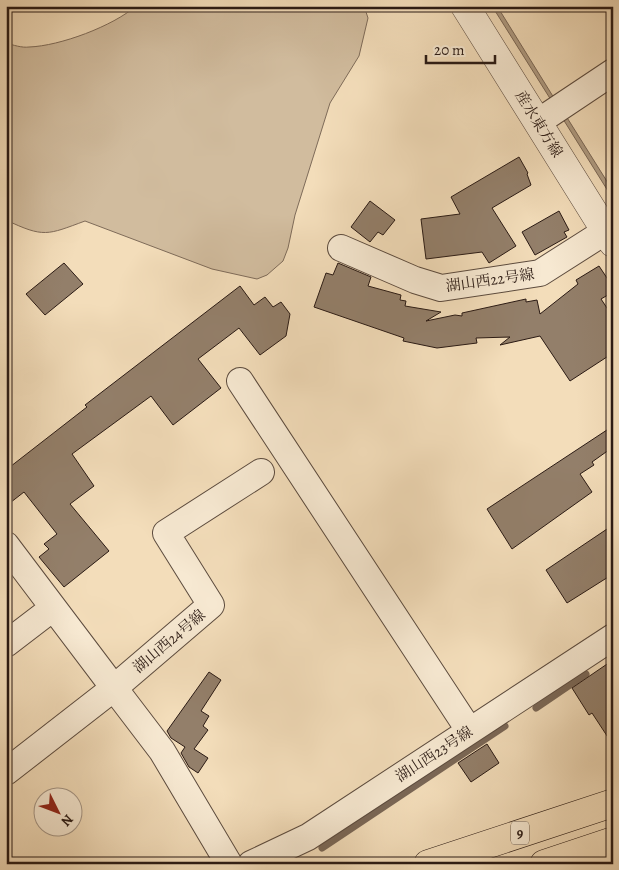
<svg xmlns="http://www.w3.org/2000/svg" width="619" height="870" viewBox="0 0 619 870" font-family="Alegreya,'Noto Serif JP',serif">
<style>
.green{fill:#d1bc9e;stroke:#7e6b59}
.water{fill:#af9b82;stroke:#7a6756}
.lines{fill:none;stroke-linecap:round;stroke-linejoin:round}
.stream{stroke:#7a6756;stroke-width:7}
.building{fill:#937f6a;stroke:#2a1a14}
.minor-casing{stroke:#5c4b3e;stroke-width:28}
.tertiary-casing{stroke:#5c4b3e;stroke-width:29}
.trunk-casing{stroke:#2a1a14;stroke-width:29}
.minor{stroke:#f7e9d2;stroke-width:26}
.tertiary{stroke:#f7e9d2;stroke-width:28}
.trunk{stroke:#f3ddba;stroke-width:28}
.labels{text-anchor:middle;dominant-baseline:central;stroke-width:4;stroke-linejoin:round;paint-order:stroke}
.shield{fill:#f7e9d2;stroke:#68584d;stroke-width:1}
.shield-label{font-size:14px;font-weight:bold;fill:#2a1a14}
.street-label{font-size:15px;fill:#2a1a14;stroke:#f7e9d2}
</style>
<rect width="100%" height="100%" fill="#f3ddba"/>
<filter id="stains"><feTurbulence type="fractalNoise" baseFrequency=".004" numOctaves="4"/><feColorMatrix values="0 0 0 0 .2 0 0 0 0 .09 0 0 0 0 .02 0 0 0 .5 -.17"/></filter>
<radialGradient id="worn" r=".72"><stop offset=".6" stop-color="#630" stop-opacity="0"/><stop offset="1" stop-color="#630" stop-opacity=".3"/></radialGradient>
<path class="green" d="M136,6H364L368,18L359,56L330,103L295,215L288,248L283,261L267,275L257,279L212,269L85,221C47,235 44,238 6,220V43C13,45 22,48 29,47C60,46 113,26 136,6Z"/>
<path class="water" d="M492,6H497L554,98L551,100Z
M566,116L613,191V199L563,119Z"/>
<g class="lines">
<path class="stream" d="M536,708L586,674
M322,848L505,726"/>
</g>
<path class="building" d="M519,157L528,173L527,174L531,185L492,208L516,246L489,263L482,252L426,259L421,219L460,214L451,197Z
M370,201L395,220L383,235L378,232L370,242L351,227Z
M559,211L569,230L564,232L567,237L535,255L522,232Z
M64,263L83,284L45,315L26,294Z
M338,263L371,277L368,286L401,295L400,300L406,301L405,306L441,312L426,321L455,315L462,316V313L526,299V302L537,300L540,314L578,284L576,280L599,266L613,287V292L601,299L613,317V353L570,381L540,336L500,345L510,337L476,338L477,343L437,348L403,341L404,338L314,307L326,273L333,275Z
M240,286L254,305L265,297L273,307L281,302L290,314L286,336L260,355L239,328L198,359L221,388L173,425L151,396L72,454L94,486L70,504L109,551L64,587L39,557L49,549L44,544L57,534L24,492L6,506V470L87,407L85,405Z
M613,426V447L592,462L594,465L580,474L592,492L512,549L487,509Z
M613,525V574L567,603L546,570Z
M613,660V745L592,713L589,715L572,688Z
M209,672L221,680L201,711L209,716L203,726L208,730L194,749L208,758L198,773L189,767L181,753L185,747L171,738L167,731Z
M487,744L499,763L471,782L458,763Z"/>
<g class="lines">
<g class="minor-casing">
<path id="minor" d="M538,122L613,72
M341,248L415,280L441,288L540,273L606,231
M240,381L469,730
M6,545L114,688L211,605L166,533L261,472
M6,644L53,608
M6,772L114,688L162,751L229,864
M251,864L308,837L613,637"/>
</g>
<g class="tertiary-casing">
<path id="tertiary" d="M465,6L613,243"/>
</g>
<g class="trunk-casing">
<path id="trunk" d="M428,864L613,803
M544,864L613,841"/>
</g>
<use href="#minor" class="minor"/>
<use href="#tertiary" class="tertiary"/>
<use href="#trunk" class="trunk"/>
</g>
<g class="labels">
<rect class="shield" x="511" y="821.5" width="18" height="23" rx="4"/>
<g class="shield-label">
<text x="520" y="833">9</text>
</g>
<g class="street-label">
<text transform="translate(539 124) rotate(58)">産水東方線</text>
<text transform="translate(490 280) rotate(-8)">湖山西22号線</text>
<text transform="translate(169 641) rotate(-40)">湖山西24号線</text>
<text transform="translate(434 754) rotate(-33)">湖山西23号線</text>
</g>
</g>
<rect width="619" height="870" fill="none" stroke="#f3ddba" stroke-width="25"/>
<rect x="8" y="8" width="604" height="855" fill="none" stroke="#2a1a14" stroke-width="2.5"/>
<rect x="12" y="12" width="594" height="845" fill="none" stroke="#2a1a14"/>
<g transform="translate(58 812) rotate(132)"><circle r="24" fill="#f7e9d2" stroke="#a59686"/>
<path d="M0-4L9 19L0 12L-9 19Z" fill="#8f2418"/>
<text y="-8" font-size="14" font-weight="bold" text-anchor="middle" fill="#2a1a14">N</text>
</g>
<path d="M426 55v8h69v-8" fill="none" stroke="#2a1a14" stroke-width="2.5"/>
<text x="434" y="55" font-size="15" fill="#2a1a14" stroke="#f7e9d2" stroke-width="4" paint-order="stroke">20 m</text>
<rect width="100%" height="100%" filter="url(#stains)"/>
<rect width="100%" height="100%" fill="url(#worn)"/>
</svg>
